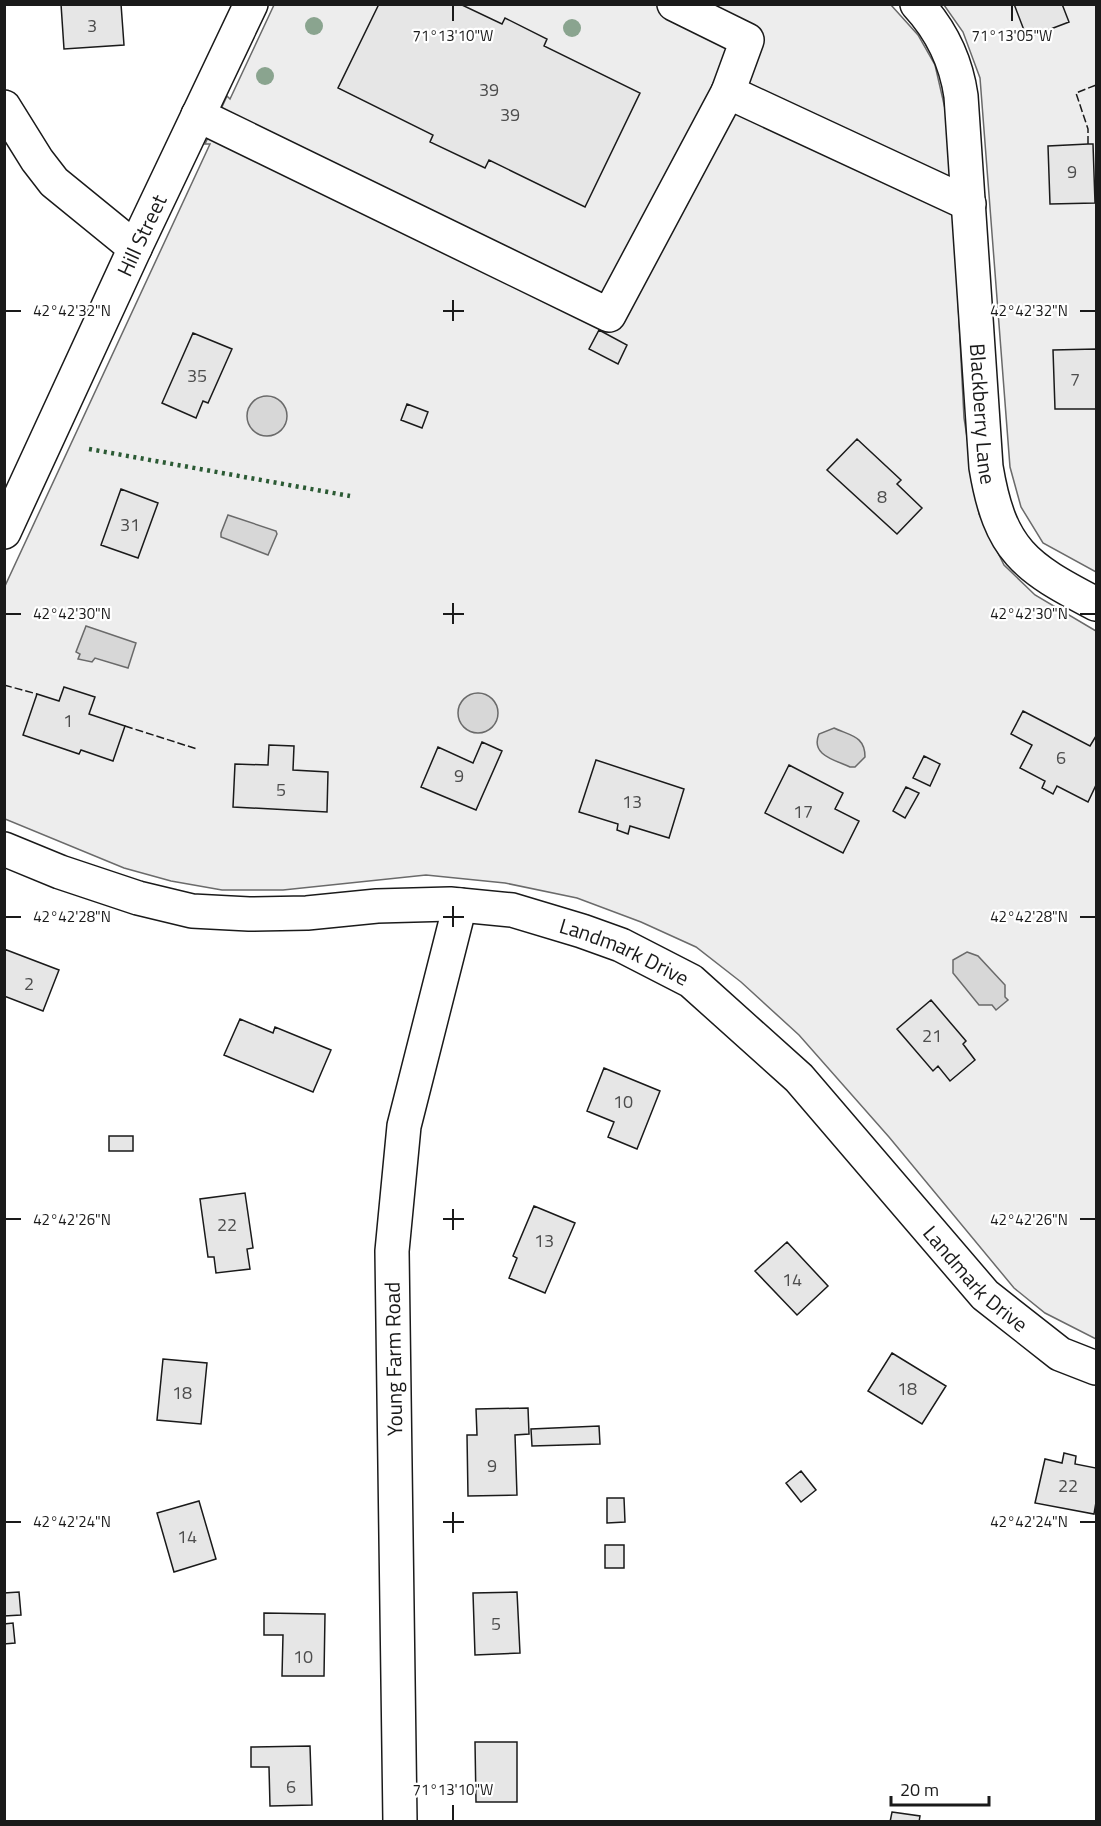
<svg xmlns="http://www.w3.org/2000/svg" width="1101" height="1826" viewBox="0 0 1101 1826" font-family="'Titillium Web',sans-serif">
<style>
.built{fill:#ededed;stroke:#6a6a6a;stroke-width:1.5}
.water{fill:#d7d7d7;stroke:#6a6a6a;stroke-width:1.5}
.building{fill:#e6e6e6;stroke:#1a1a1a;stroke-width:1.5}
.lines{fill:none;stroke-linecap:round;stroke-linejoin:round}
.minor-casing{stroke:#1a1a1a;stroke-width:36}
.minor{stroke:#fff;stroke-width:33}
.hedge{stroke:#2b5a34;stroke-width:4.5;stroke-dasharray:3 4.5;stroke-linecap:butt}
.fence{stroke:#1a1a1a;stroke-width:1.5;stroke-dasharray:8 3;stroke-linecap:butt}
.tree{fill:#8aa48f}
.ticks{fill:none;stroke:#1a1a1a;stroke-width:2}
.labels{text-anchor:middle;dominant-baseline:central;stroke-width:4.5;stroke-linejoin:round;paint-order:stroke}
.number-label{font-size:18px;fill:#4d4d4d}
.street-label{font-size:21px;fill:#1a1a1a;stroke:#fff}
.ticks-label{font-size:15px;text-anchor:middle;fill:#1a1a1a;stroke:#fff;stroke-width:4.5;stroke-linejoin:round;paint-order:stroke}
</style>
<rect width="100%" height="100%" fill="#fff"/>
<path class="built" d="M274,5H891L918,35L935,65L949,126L964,418L979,514L1004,565L1035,595L1096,631V1339L1045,1313L1014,1288L889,1137L799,1035L741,982L696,947L641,922L577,898L505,883L426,875L283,890H222L171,881L124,868L5,819V586L210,144H205L227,96L230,99Z
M944,5H1096V572L1043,543L1021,507L1010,467L980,78L963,32Z"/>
<path class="water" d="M247 416a20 20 0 1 1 40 0a20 20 0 1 1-40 0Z
M228,515L276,531L277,534L268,555L221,537V533Z
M86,626L136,643L128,668L95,658L92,662L78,659L80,654L76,652Z
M458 713a20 20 0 1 1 40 0a20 20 0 1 1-40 0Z
M834,728C851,736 865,736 865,757L855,767H850C835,760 810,755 819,734Z
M967,952L978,956L1005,985V997L1008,1000L996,1010L992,1005H979L953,973V960Z"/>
<path class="building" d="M61,4H121L124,45L64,49Z
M379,4H460L502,24L505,18L547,39L544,46L640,93L585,207L489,160L485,168L430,142L433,135L338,88Z
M1014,4H1062L1069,22L1027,38Z
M1088,144H1093L1095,203L1050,204L1048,146Z
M599,330L627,345L618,364L589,349Z
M193,333L232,349L208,403L203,401L196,418L162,403Z
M1096,349V409H1055L1053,350Z
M407,404L428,412L422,428L401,420Z
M857,439L901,480L897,484L922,508L897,534L827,470Z
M121,489L158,503L138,558L101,545Z
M64,687L95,697L89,714L125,726L113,761L81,750L79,754L23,735L37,694L59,701Z
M1023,711L1090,746L1096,736V785L1088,802L1057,786L1053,794L1042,788L1045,781L1020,768L1032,745L1011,734Z
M482,742L502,751L476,810L421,787L438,747L473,763Z
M269,745L294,746L293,770L328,772L327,812L233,807L235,764L268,765Z
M924,756L940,764L930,786L913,778Z
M596,760L684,789L669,838L630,826L628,834L617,830L618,824L579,812Z
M789,765L843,793L835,809L859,821L843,853L765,813Z
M906,787L919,793L905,818L893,811Z
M4,949L59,970L43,1011L4,996Z
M931,1000L966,1041L963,1044L975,1060L950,1081L938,1066L933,1071L897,1029Z
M240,1019L273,1033L275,1027L331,1050L313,1092L224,1055Z
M604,1068L660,1091L637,1149L608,1137L614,1122L587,1111Z
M109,1136H133V1151H109Z
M245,1193L253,1248L247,1249L250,1269L216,1273L214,1257H208L200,1199Z
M534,1206L575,1223L545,1293L509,1278L517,1258L513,1256Z
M787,1242L828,1286L797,1315L755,1271Z
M892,1353L946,1386L922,1424L868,1391Z
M163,1359L207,1363L201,1424L157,1420Z
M528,1408L529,1434L515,1435L517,1495L468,1496L467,1435H477L476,1409Z
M599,1426L600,1444L532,1446L531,1429Z
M1064,1453L1076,1456L1075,1464L1096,1468V1502L1094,1514L1035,1503L1045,1459L1062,1463Z
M801,1471L816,1490L801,1502L786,1483Z
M607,1498H624L625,1522L607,1523Z
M199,1501L216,1559L174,1572L157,1513Z
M605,1545H624V1568H605Z
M19,1592L21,1615L4,1616V1593Z
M517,1592L520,1653L475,1655L473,1593Z
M264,1613L325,1614L324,1676H282L283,1635H264Z
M13,1623L15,1643L4,1644V1624Z
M475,1742H517V1802H476Z
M310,1746L312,1805L270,1806L269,1767H251V1747Z
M892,1812L920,1816L919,1822H890Z"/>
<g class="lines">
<g class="minor-casing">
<g id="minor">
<path d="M674,4L747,40L728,92"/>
<path id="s1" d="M917,4C941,30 956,61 961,96L986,467C1000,551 1025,567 1096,604"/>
<path d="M4,107L37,160L54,182L135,248"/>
<path d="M198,115L609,315L728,92L969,204"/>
<path id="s2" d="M4,532L135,248L251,4"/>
<path id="s3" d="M4,849L60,872L138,898L192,911L249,914L307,913L377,906L450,904L512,910L582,931L621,945L691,981L799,1078L985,1295L1060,1354L1096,1368"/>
<path d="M400,1822L392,1251L404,1126L460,905"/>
</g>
</g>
<use href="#minor" class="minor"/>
<path class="hedge" d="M89,449L350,496"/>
<path class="fence" d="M1088,144V129L1076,93L1096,85
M4,685L37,694
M125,726L197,749"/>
</g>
<g class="tree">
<circle cx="314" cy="26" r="9"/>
<circle cx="572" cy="28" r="9"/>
<circle cx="265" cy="76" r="9"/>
</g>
<path class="ticks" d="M453,6V21M1012,6V21M453,300V321M6,311H21M443,311H464M1080,311H1095M453,603V624M6,614H21M443,614H464M1080,614H1095M453,906V927M6,917H21M443,917H464M1080,917H1095M453,1209V1230M6,1219H21M443,1219H464M1080,1219H1095M453,1512V1533M6,1522H21M443,1522H464M1080,1522H1095M453,1805V1820"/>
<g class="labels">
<g class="number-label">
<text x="92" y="25">3</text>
<text x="489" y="89">39</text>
<text x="510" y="114">39</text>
<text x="1072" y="171">9</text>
<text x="197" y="375">35</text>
<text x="1075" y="379">7</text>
<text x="882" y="496">8</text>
<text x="130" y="524">31</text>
<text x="68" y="720">1</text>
<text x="1061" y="757">6</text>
<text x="459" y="775">9</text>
<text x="281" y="789">5</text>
<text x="632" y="801">13</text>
<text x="803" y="811">17</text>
<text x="29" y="983">2</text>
<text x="932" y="1035">21</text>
<text x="623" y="1101">10</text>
<text x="227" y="1224">22</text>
<text x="544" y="1240">13</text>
<text x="792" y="1279">14</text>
<text x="907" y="1388">18</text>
<text x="182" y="1392">18</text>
<text x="492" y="1465">9</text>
<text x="1068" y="1485">22</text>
<text x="187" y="1536">14</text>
<text x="496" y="1623">5</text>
<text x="303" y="1656">10</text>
<text x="291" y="1786">6</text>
</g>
<g class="street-label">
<text stroke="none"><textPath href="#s2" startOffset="327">Hill Street</textPath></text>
<text stroke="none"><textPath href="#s1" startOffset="422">Blackberry Lane</textPath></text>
<text stroke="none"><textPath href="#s3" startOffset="639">Landmark Drive</textPath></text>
<text stroke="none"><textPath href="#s3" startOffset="1125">Landmark Drive</textPath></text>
<text transform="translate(393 1359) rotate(-91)">Young Farm Road</text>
</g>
</g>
<g class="ticks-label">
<text x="453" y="41">71°13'10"W</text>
<text x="1012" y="41">71°13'05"W</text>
<text x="72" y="316">42°42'32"N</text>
<text x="1029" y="316">42°42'32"N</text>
<text x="72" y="619">42°42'30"N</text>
<text x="1029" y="619">42°42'30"N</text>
<text x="72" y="922">42°42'28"N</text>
<text x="1029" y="922">42°42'28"N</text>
<text x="72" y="1225">42°42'26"N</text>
<text x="1029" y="1225">42°42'26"N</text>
<text x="72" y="1527">42°42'24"N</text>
<text x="1029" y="1527">42°42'24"N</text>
<text x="453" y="1795">71°13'10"W</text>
</g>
<rect width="1101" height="1826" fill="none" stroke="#1a1a1a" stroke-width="12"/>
<path d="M891 1796v9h98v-9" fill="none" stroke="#1a1a1a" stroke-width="3"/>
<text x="900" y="1796" font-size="18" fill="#1a1a1a" stroke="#ffffff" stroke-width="4.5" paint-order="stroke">20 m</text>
</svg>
